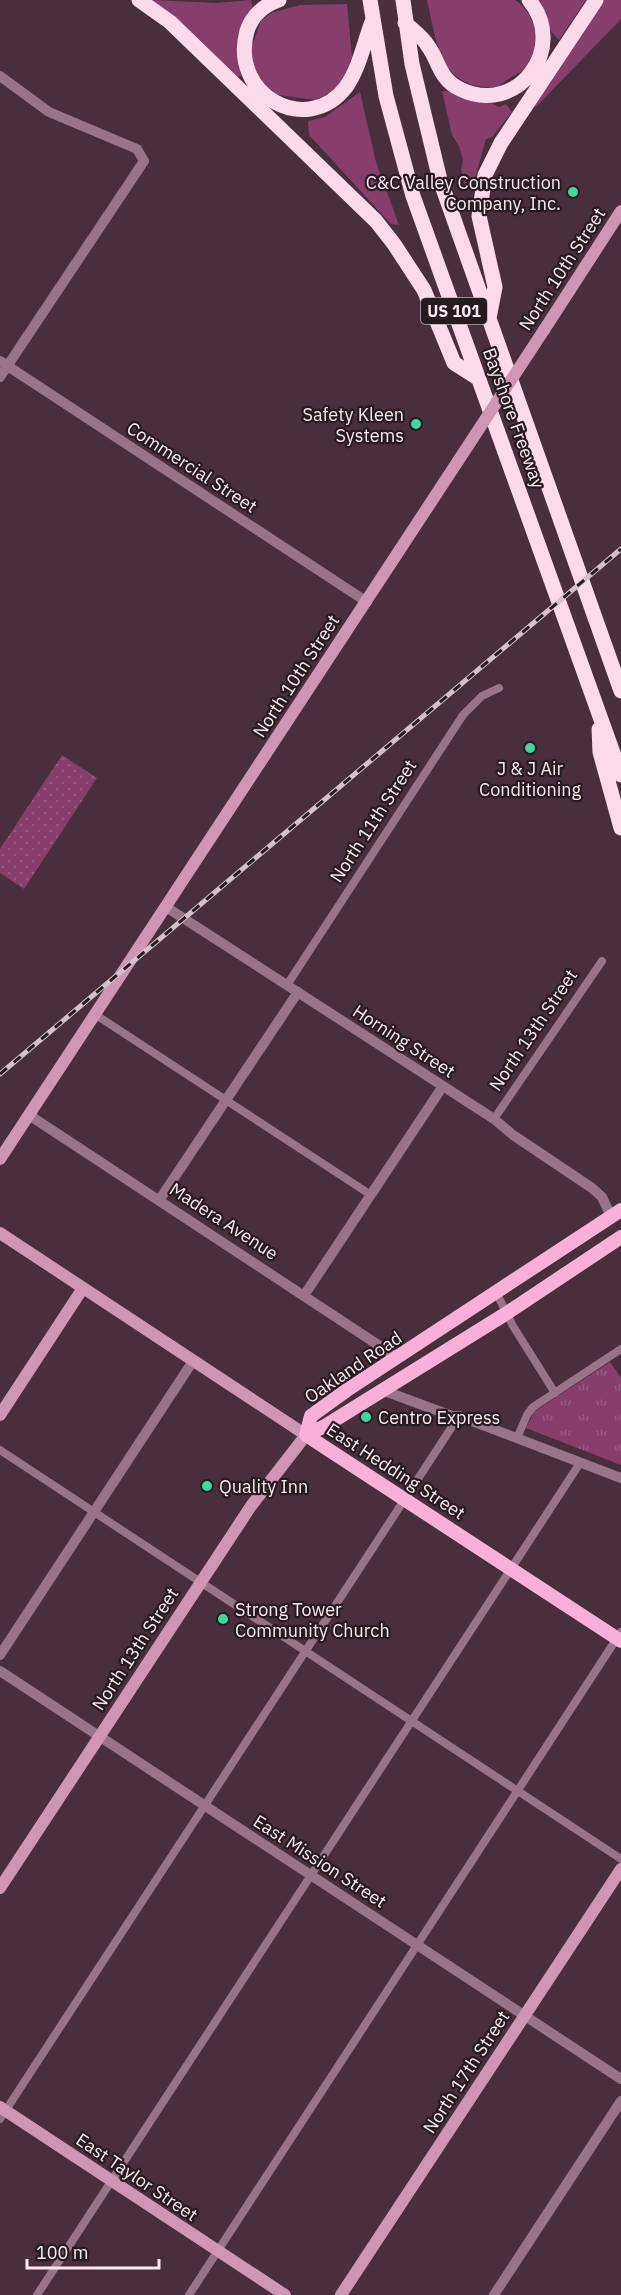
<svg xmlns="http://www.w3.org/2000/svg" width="621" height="2295" viewBox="0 0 621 2295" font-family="'IBM Plex Sans',sans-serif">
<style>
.grass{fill:#873e6b}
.park{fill:url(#park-tufts)}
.garden{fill:url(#garden-dots)}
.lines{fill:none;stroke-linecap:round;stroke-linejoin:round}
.minor{stroke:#987488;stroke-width:8}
.tertiary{stroke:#987488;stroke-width:10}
.secondary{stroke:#ce95b5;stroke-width:12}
.primary{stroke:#f8afd8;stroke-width:14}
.motorway{stroke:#fdd9ec;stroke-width:15}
.rail-casing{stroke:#d4c0cb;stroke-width:5}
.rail{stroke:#271b22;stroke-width:3;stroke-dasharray:9;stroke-linecap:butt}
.secondary-bridge{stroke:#ce95b5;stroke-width:12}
.poi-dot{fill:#43d4a0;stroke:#271b22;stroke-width:2}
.labels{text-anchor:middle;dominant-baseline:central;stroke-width:4.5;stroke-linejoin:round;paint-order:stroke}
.shield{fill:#271b22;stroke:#bcacb4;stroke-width:1.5}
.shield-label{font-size:16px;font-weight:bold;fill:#fceaf3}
.poi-label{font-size:18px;fill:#fceaf3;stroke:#271b22;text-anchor:start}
.street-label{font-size:18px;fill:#fceaf3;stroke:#271b22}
</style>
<defs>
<pattern id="park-tufts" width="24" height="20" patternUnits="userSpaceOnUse" patternTransform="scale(1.5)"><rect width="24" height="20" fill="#873e6b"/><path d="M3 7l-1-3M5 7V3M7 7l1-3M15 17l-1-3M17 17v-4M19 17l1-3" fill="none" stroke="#995a81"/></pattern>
<pattern id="garden-dots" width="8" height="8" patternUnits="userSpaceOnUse" patternTransform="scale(1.5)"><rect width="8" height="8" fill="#873e6b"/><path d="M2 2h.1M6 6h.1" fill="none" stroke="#995a81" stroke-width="1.8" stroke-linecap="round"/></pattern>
</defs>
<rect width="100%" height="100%" fill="#492e3d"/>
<path class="grass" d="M152,0L216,3L251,0L253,9C234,34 234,45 242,75L236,78Z
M427,0H515C534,10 545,49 529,66C521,73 507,78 498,87C440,91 437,44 427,0Z
M539,0H586L559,40L551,31Z
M604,0H621V19L537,106L531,108Z
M347,4L352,57L344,78L332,92L316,100L278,95L270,90L260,80L252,64L251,48L261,21L271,13L300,5Z
M442,91C460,91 483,98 499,107L506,104L512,112L492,137L486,139L473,186L466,190L461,169L463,160L459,146L452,135Z
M360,92L376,162L399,225L391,224L309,135L308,121L325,117Z"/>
<path class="park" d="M610,1362L621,1378V1465L526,1428L535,1411Z"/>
<path class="garden" d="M62,755L97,778L24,889L0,873V849Z"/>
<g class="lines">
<path class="minor" d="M287,985L463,715L482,696L499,688
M96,1015L371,1195
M494,1119L602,961
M496,1292L513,1326L555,1393
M517,1438L527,1415L533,1407L621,1349
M0,1450L621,1859
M0,2119L459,1416
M37,2295L580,1463
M189,2295L621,1632"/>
<path class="tertiary" d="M0,76L49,112L137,149L144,161L0,377
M0,361L367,602
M166,907L494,1119L513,1135L592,1188L602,1197L611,1216
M29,1115L398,1358
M160,1199L298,992
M305,1294L443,1086
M382,1390L452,1416H459L621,1478
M0,1655L193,1361
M0,1671L621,2079
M494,2295L621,2101"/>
<path class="secondary" d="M544,330L621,211
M0,1159L458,461
M0,1233L306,1435L251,1506L0,1888
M0,1415L83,1288
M0,2107L285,2295
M341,2295L621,1869"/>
<path class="primary" d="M306,1435L311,1416L347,1390L621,1210
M306,1435L621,1641
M306,1435L325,1426L507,1313L621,1237"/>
<path class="motorway" d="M139,0L170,22L376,221L394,244L424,290L454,363L479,379
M279,0C264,5 252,16 247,31C229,95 307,138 346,87C359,69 364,43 372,22
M370,0L386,96L413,196L621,775
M403,0L412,64L440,180L621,691
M405,23C413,30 423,37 428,46C439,61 439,79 460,89C517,117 569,48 529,0
M489,318L495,287L479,216L485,175L501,143L596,0
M599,729L600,752L621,828"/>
<g class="rail-casing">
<path id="rail" d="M0,1074L621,549"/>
</g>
<use href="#rail" class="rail"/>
<path class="secondary-bridge" d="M458,461L544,330"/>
</g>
<g class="poi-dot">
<circle cx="573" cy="192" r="6"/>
<circle cx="416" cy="424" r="6"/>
<circle cx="530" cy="748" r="6"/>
<circle cx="366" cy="1417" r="6"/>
<circle cx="207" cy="1486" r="6"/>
<circle cx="223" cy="1619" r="6"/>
</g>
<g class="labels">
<rect class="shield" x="421" y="298" width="66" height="26" rx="4.5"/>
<g class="shield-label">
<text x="454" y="311">US 101</text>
</g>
<g class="poi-label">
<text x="561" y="182" text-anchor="end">C&amp;C Valley Construction<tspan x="561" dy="21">Company, Inc.</tspan></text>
<text x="404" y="414" text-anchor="end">Safety Kleen<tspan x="404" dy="21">Systems</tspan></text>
<text x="530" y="768" text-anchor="middle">J &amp; J Air<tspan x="530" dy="21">Conditioning</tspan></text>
<text x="378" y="1417">Centro Express</text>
<text x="219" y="1486">Quality Inn</text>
<text x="235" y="1609">Strong Tower<tspan x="235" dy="21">Community Church</tspan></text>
</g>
<g class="street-label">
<text transform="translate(562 269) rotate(-57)">North 10th Street</text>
<text transform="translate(514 418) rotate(70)">Bayshore Freeway</text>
<text transform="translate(192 467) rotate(33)">Commercial Street</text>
<text transform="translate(296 676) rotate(-57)">North 10th Street</text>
<text transform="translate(373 821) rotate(-57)">North 11th Street</text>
<text transform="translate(533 1030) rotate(-56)">North 13th Street</text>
<text transform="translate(404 1041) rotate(33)">Horning Street</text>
<text transform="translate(224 1221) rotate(33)">Madera Avenue</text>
<text transform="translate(353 1367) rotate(-34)">Oakland Road</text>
<text transform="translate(396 1471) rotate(33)">East Hedding Street</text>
<text transform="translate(135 1649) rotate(-57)">North 13th Street</text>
<text transform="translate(320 1861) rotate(33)">East Mission Street</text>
<text transform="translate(466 2072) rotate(-57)">North 17th Street</text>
<text transform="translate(137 2177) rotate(34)">East Taylor Street</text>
</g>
</g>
<path d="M27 2259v9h132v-9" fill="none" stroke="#fceaf3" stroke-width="3"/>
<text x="36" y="2259" font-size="18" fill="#fceaf3" stroke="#271b22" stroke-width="4.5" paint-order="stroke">100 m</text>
</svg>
